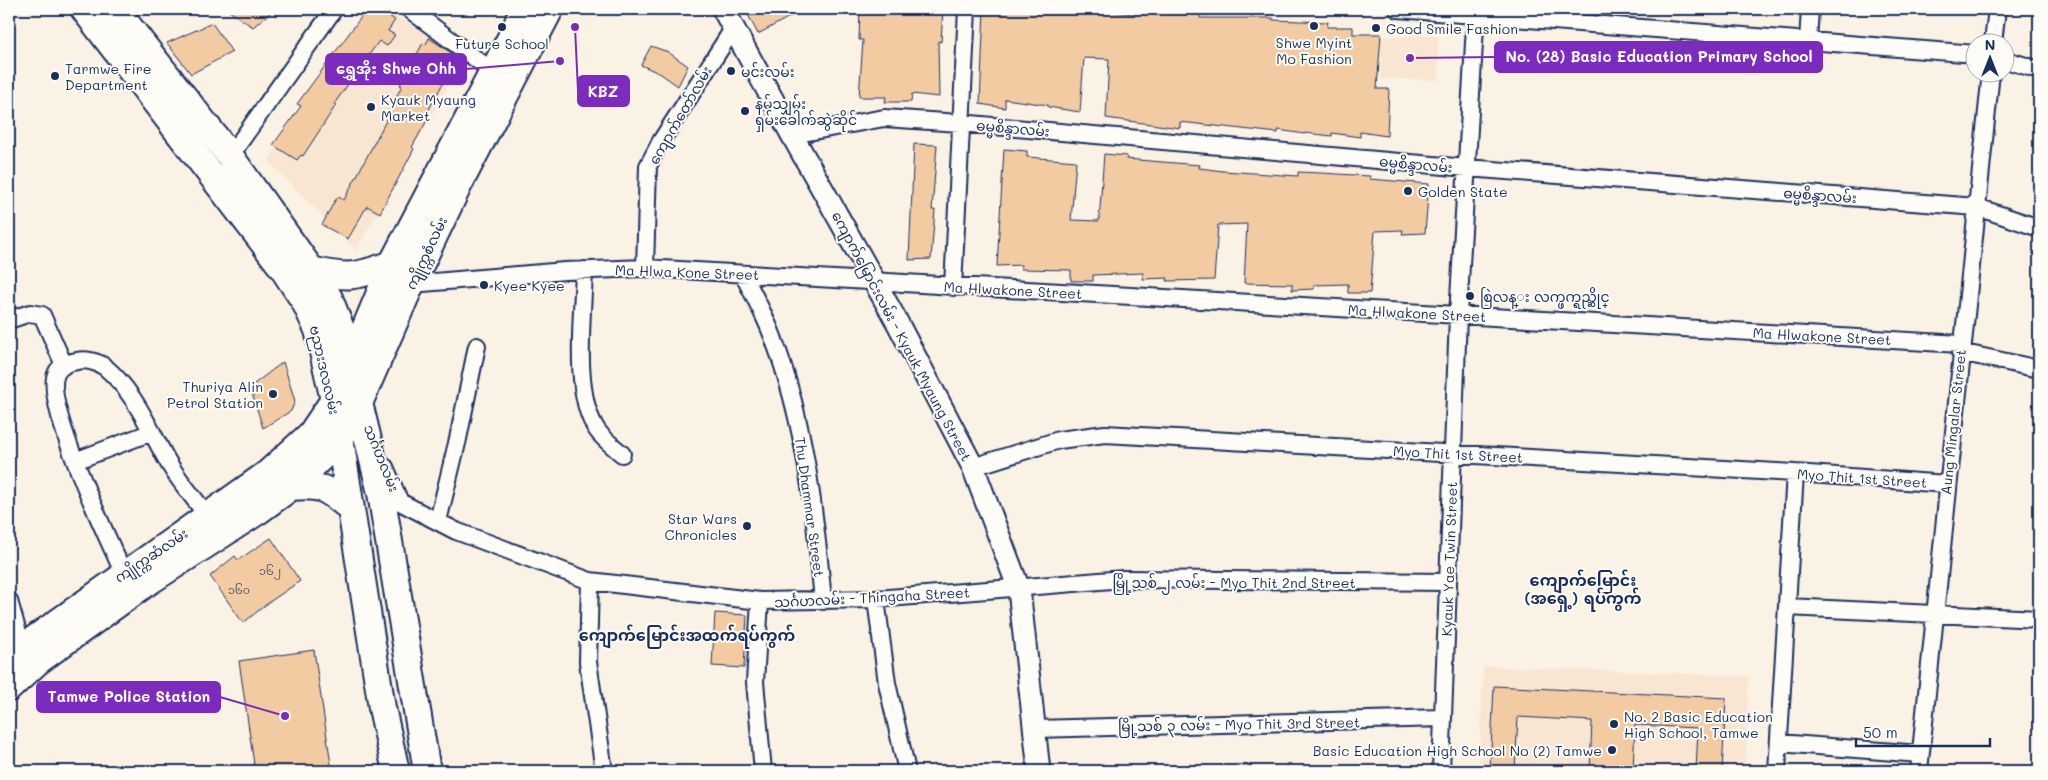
<svg xmlns="http://www.w3.org/2000/svg" width="2048" height="780" viewBox="0 0 2048 780" font-family="Mali,'Noto Sans Myanmar',sans-serif">
<style>
.built{fill:#f9e6d2}
.building{fill:#f3cba3;stroke:#1b2f5e}
.lines{fill:none;stroke-linecap:round;stroke-linejoin:round}
.minor-casing{stroke:#1b2f5e;stroke-width:20}
.tertiary-casing{stroke:#1b2f5e;stroke-width:25}
.primary-casing{stroke:#1b2f5e;stroke-width:30}
.minor{stroke:#fdfcf7;stroke-width:16}
.tertiary{stroke:#fdfcf7;stroke-width:21}
.primary{stroke:#fdfcf7;stroke-width:26}
.poi-dot{fill:#1b2f5e;stroke:#fdfcf7;stroke-width:2}
.labels{text-anchor:middle;dominant-baseline:central;stroke-width:4;stroke-linejoin:round;paint-order:stroke}
.number-label{font-size:11px;fill:#51566f}
.poi-label{font-size:14px;fill:#1b2f5e;stroke:#fdfcf7;text-anchor:start}
.street-label{font-size:14px;fill:#1b2f5e;stroke:#fdfcf7}
.quarter-label{font-size:16px;font-weight:bold;fill:#1b2f5e;stroke:#fdfcf7}
.leader{fill:none;stroke:#7b2cbf;stroke-width:2}
.callout-dot{fill:#7b2cbf;stroke:#fdfcf7;stroke-width:2}
.callout{fill:#7b2cbf;stroke:#7b2cbf;stroke-width:2}
.callout-label{font-size:15px;text-anchor:middle;font-weight:bold;fill:#fff}
</style>
<rect width="100%" height="100%" fill="#fbf2e6"/>
<filter id="ink" filterUnits="userSpaceOnUse"><feTurbulence type="fractalNoise" baseFrequency=".02" numOctaves="2"/><feDisplacementMap in="SourceGraphic" scale="10" xChannelSelector="R" yChannelSelector="G"/><feConvolveMatrix kernelMatrix="1 2 1 2 8 2 1 2 1" color-interpolation-filters="sRGB"/></filter>
<g filter="url(#ink)">
<path class="built" d="M372,9H383L466,54L356,251L268,161Z
M1438,35L1439,80L1381,79V37Z
M1483,666L1749,676L1745,771H1479Z"/>
<path class="building" d="M226,9H275L253,27Z
M367,9H379L395,20L388,31L395,35L387,46L379,41L334,104L336,105L303,156L301,155L297,160L273,145L301,106L297,104Z
M745,9H804L758,34Z
M860,9H943L941,42L938,41L939,97L912,94L911,102H885L886,97H859L863,40H859Z
M984,9H1100V10L1133,14V9L1175,10V14H1201L1200,18H1273V20L1328,22L1327,27H1353V34H1381L1377,89H1389L1387,136L1360,132V137L1332,133V136L1305,133V134L1278,130V133L1180,122V128L1106,118L1109,59L1084,58L1080,112L1048,107V105L1005,99V108L980,104Z
M212,23L232,52L191,74L167,43Z
M429,38L453,54L438,81L443,83L427,113L430,115L412,147L414,149L380,213L367,206L348,239L322,225L334,202L338,197L344,200L388,117L386,116L402,86L400,85L423,43L426,44Z
M651,46L668,52L688,66L678,86L661,74L641,65Z
M914,144L937,145L932,210H935L931,259L909,260Z
M1004,149L1027,151V157L1076,161L1071,220L1099,221L1104,154L1127,156L1126,159L1150,161L1200,165L1199,168L1223,171L1298,176V172L1321,173L1370,176V179L1429,184L1425,233L1402,234L1403,230L1375,231L1370,293H1348V284L1314,285V289L1292,290V284L1244,283L1247,224L1218,225L1214,280L1167,281L1168,278L1143,279V273L1093,275V281H1071V270L1021,269V265L997,266Z
M283,362L295,401L291,411L263,428L250,387Z
M271,538L300,581L268,603L243,623L210,576L235,556L238,560Z
M715,613L747,615L744,668L712,666Z
M314,650L332,771H255L239,661Z
M1494,686L1726,698L1722,771H1696L1698,728L1635,725L1633,771H1590L1592,721L1518,717L1515,771H1490Z"/>
<g class="lines">
<g class="minor-casing">
<path id="minor" d="M409,9L492,71
M1398,9L1976,54
M1808,41L1810,9
M1993,42L1997,9
M2006,60L2039,70
M792,135L884,118L960,123L1467,168L1977,207L2039,228
M230,156L334,9
M645,268L648,166L661,141L733,29
M584,270C583,314 572,393 597,430C603,439 614,447 622,454
M743,274C754,296 766,317 774,340C805,423 815,513 823,601
M411,284L565,271L645,268L1961,344
M953,287L967,9
M9,320L30,313L42,315L64,365
M1960,352L2039,369
M75,461L152,432
M385,467L400,502L456,531L590,581L760,601L876,599L1124,579L1448,582
M973,467L1059,440L1105,434L1795,473L1947,484
M438,521L458,439L477,346
M124,574C109,541 43,403 56,374C59,366 69,362 77,361C86,359 98,362 105,367C135,392 149,429 168,462C179,481 195,499 208,517
M590,581L588,662L604,771
M876,599L887,683L907,771
M9,601L22,647
M760,601L755,682L763,771
M1787,607L2039,619
M1035,729L1443,718
M1779,743L1920,754
M1441,771L1458,316L1476,9
M1777,771L1795,473
M1919,771L1991,72"/>
</g>
<g class="tertiary-casing">
<path id="tertiary" d="M723,9L792,135L896,320L973,467L1019,589L1039,771"/>
</g>
<g class="primary-casing">
<path id="primary" d="M84,9L282,267L305,302L318,330L334,400L382,708L396,771
M115,9L230,156L311,270L329,298L341,329L381,493L427,771
M311,270C348,279 356,277 392,264
M291,487C321,484 326,488 349,507
M9,657L267,474L311,434L334,400L350,365L392,264L516,28L523,9
M9,688L38,661L145,584L258,511L291,487L339,440L360,401L411,284L459,184L550,9"/>
</g>
<use href="#minor" class="minor"/>
<use href="#tertiary" class="tertiary"/>
<use href="#primary" class="primary"/>
</g>
</g>
<g class="poi-dot">
<circle cx="1314" cy="26" r="5"/>
<circle cx="502" cy="27" r="5"/>
<circle cx="1376" cy="28" r="5"/>
<circle cx="731" cy="71" r="5"/>
<circle cx="55" cy="76" r="5"/>
<circle cx="371" cy="107" r="5"/>
<circle cx="745" cy="111" r="5"/>
<circle cx="1408" cy="191" r="5"/>
<circle cx="484" cy="285" r="5"/>
<circle cx="1470" cy="296" r="5"/>
<circle cx="273" cy="394" r="5"/>
<circle cx="747" cy="526" r="5"/>
<circle cx="1614" cy="724" r="5"/>
<circle cx="1612" cy="750" r="5"/>
</g>
<g class="labels">
<g class="number-label">
<text x="270" y="570">၁၆၂</text>
<text x="239" y="589">၁၆၀</text>
</g>
<g class="poi-label">
<text x="1386" y="28">Good Smile Fashion</text>
<text x="1314" y="42" text-anchor="middle">Shwe Myint<tspan x="1314" dy="16">Mo Fashion</tspan></text>
<text x="502" y="43" text-anchor="middle">Future School</text>
<text x="65" y="68">Tarmwe Fire<tspan x="65" dy="16">Department</tspan></text>
<text x="741" y="71">မင်းလမ်း</text>
<text x="381" y="99">Kyauk Myaung<tspan x="381" dy="16">Market</tspan></text>
<text x="755" y="103">နမ့်သျှမ်း<tspan x="755" dy="16">ရှမ်းခေါက်ဆွဲဆိုင်</tspan></text>
<text x="1418" y="191">Golden State</text>
<text x="494" y="285">Kyee Kyee</text>
<text x="1480" y="296">စြဲလန္း လက္ဖက္ရည္ဆိုင္</text>
<text x="263" y="386" text-anchor="end">Thuriya Alin<tspan x="263" dy="16">Petrol Station</tspan></text>
<text x="737" y="518" text-anchor="end">Star Wars<tspan x="737" dy="16">Chronicles</tspan></text>
<text x="1624" y="716">No. 2 Basic Education<tspan x="1624" dy="16">High School, Tamwe</tspan></text>
<text x="1602" y="750" text-anchor="end">Basic Education High School No (2) Tamwe</text>
</g>
<g class="street-label">
<text transform="translate(680 115) rotate(-60)">ကျောက်တော်လမ်း</text>
<text transform="translate(1013 128) rotate(5)">ဓမ္မစိန္ဒာလမ်း</text>
<text transform="translate(1416 164) rotate(5)">ဓမ္မစိန္ဒာလမ်း</text>
<text transform="translate(1820 195) rotate(4)">ဓမ္မစိန္ဒာလမ်း</text>
<text transform="translate(426 253) rotate(-65)">ကျိုက္ကစံလမ်း</text>
<text transform="translate(687 272) rotate(2)">Ma Hlwa Kone Street</text>
<text transform="translate(1013 290) rotate(3)">Ma Hlwakone Street</text>
<text transform="translate(1417 313) rotate(3)">Ma Hlwakone Street</text>
<text transform="translate(902 336) rotate(62)">ကျောက်မြောင်းလမ်း - Kyauk Myaung Street</text>
<text transform="translate(1822 336) rotate(3)">Ma Hlwakone Street</text>
<text transform="translate(325 370) rotate(77)">ဗညားဒလလမ်း</text>
<text transform="translate(1953 422) rotate(-84)">Aung Mingalar Street</text>
<text transform="translate(1458 454) rotate(3)">Myo Thit 1st Street</text>
<text transform="translate(382 458) rotate(68)">သင်္ဂဟလမ်း</text>
<text transform="translate(1862 478) rotate(4)">Myo Thit 1st Street</text>
<text transform="translate(810 507) rotate(82)">Thu Dhammar Street</text>
<text transform="translate(151 555) rotate(-34)">ကျိုက္ကဆံလမ်း</text>
<text transform="translate(1449 559) rotate(-88)">Kyauk Yae Twin Street</text>
<text x="1234" y="582">မြို့သစ် ၂ လမ်း - Myo Thit 2nd Street</text>
<text transform="translate(872 597) rotate(-3)">သင်္ဂဟလမ်း - Thingaha Street</text>
<text transform="translate(1239 724) rotate(-1)">မြို့သစ် ၃ လမ်း - Myo Thit 3rd Street</text>
</g>
<g class="quarter-label">
<text x="1583" y="579">ကျောက်မြောင်း<tspan x="1583" dy="18">(အရှေ့) ရပ်ကွက်</tspan></text>
<text x="687" y="634">ကျောက်မြောင်းအထက်ရပ်ကွက်</text>
</g>
</g>
<path class="leader" d="M1410 58L1495 57M560 61L466 69M575 27L578 91M285 716L220 697"/>
<g class="callout-dot">
<circle cx="1410" cy="58" r="5"/>
<circle cx="560" cy="61" r="5"/>
<circle cx="575" cy="27" r="5"/>
<circle cx="285" cy="716" r="5"/>
</g>
<g class="callout">
<rect x="1495" y="42" width="327" height="30" rx="5"/>
<rect x="326" y="54" width="140" height="30" rx="5"/>
<rect x="578" y="76" width="51" height="30" rx="5"/>
<rect x="37" y="682" width="183" height="30" rx="5"/>
</g>
<g class="callout-label">
<text x="1659" y="62">No. (28) Basic Education Primary School</text>
<text x="396" y="74">ရွှေအိုး Shwe Ohh</text>
<text x="603" y="97">KBZ</text>
<text x="129" y="702">Tamwe Police Station</text>
</g>
<rect width="2048" height="780" fill="none" stroke="#fdfcf7" stroke-width="30"/>
<rect x="15" y="15" width="2018" height="750" fill="none" stroke="#1b2f5e" stroke-width="2" filter="url(#ink)"/>
<g transform="translate(1990 58)"><circle r="24" fill="#fdfcf7" stroke="#a3aaba"/>
<path d="M0-4L9 19L0 12L-9 19Z" fill="#1b2f5e"/>
<text y="-8" font-size="14" font-weight="bold" text-anchor="middle" fill="#1b2f5e">N</text>
</g>
<path d="M1856 738v8h134v-8" fill="none" stroke="#1b2f5e" stroke-width="2.5"/>
<text x="1863" y="738" font-size="15" fill="#1b2f5e" stroke="#fdfcf7" stroke-width="4" paint-order="stroke">50 m</text>
</svg>
